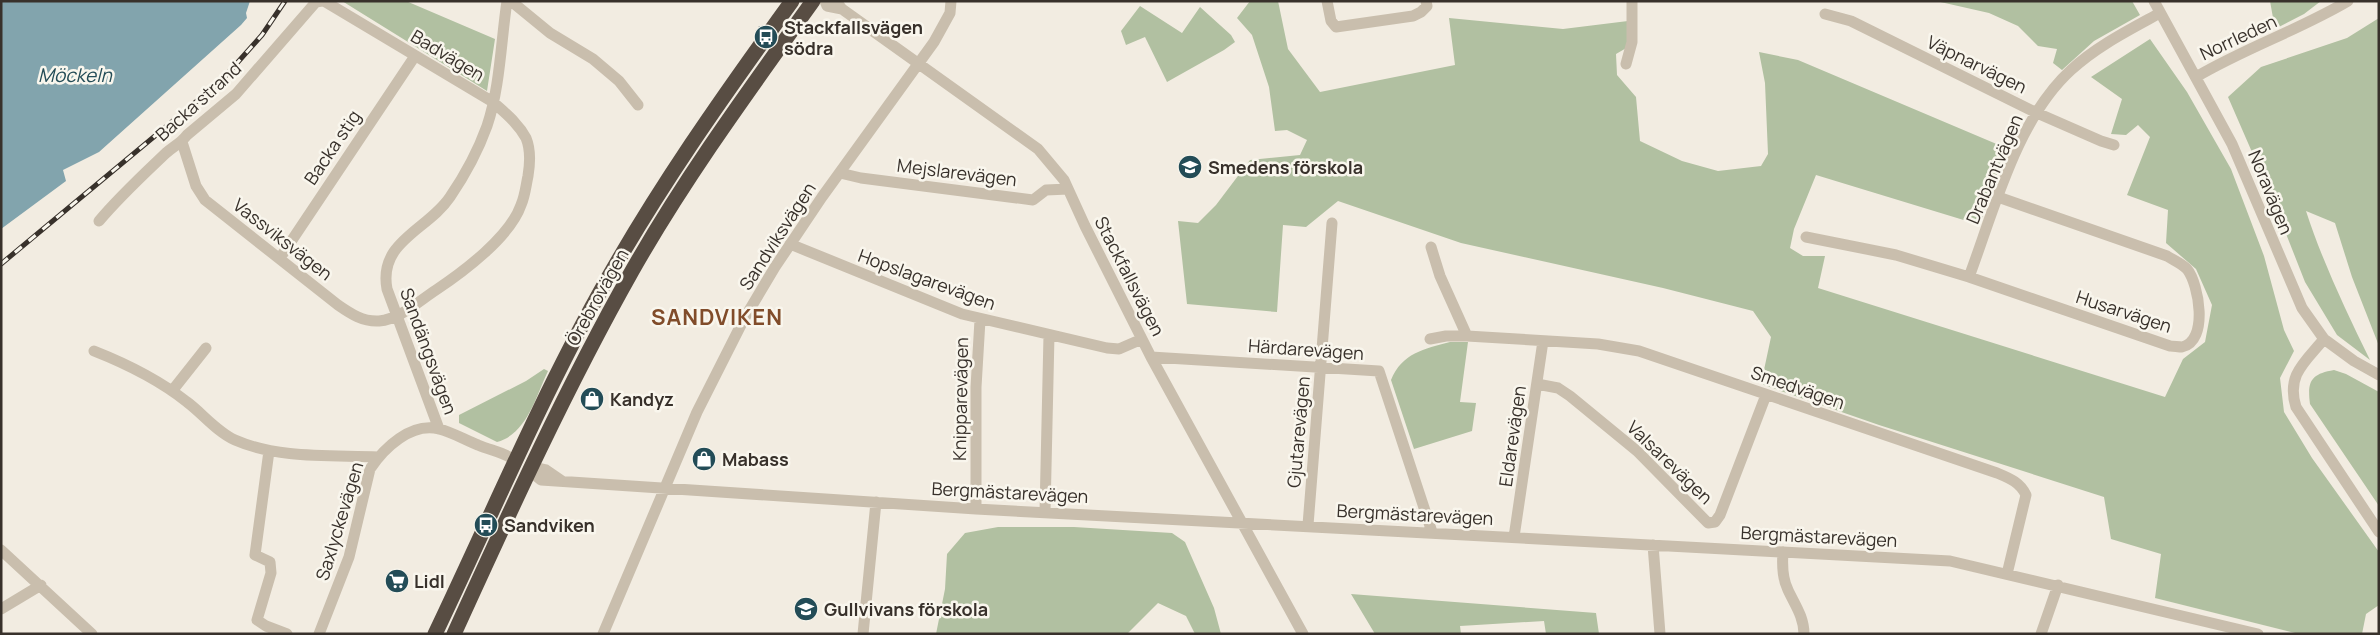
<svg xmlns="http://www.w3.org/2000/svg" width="2380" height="635" viewBox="0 0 2380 635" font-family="Manrope,sans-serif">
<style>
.green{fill:#b1c0a1}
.water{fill:#82a4ad}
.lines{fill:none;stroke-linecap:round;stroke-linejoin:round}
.minor{stroke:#c9bead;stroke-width:11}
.highway{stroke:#584d43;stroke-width:15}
.rail-casing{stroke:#38312b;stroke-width:5}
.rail{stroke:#f9f6ed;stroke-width:3;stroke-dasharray:9;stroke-linecap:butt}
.labels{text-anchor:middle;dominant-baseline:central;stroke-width:5;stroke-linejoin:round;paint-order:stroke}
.poi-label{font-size:18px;font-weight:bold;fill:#38312b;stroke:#f9f6ed;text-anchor:start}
.street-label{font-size:18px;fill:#38312b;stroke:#f9f6ed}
.water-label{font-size:19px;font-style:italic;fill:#234c57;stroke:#f9f6ed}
.district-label{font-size:22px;font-weight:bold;letter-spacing:1px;fill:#814c2a;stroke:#f9f6ed}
</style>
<rect width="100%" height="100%" fill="#f2ece1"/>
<path class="green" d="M342,1H406L495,39L487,91Z
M1250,1H1278L1288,49L1320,92L1455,65L1449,18L1563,29L1628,21V47L1616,54L1617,75L1636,97L1640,141L1682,161L1718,171L1761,166L1768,154L1765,83L1759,52L1798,60L2006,148L1980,225L1816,175L1794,229L1790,248L1803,256H1825L1818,288L2165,397L2183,359L2205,342L2212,305L2196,269L2166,243L2168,210L2127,195L2150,137L2138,125L2126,135L2111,134L2122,99L2091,77L2150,39L2187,92L2231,169L2264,256L2284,330L2294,351L2280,378L2284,412L2312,458L2379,552V605L2366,614L2362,634H2299L2155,598L2161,554L2111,539L2104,497L1879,425L1761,384L1771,337L1753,311L1663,288L1461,243L1338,201L1306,227L1283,225L1277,312L1187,304L1178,221L1198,223L1216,205L1250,160L1300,155L1307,140L1287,130L1275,131L1269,87L1252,35L1237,18Z
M1936,1H2132L2140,15L2094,41L2062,70L2053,63L2057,49L2038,46L2018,26L1989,13Z
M2270,1H2321L2304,14L2275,29Z
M1140,6L1182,33L1200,7L1231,35L1235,42L1224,50L1167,82L1145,37L1126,45L1121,31Z
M2379,18V346L2352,277L2335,223L2306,211C2323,263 2346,311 2370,360L2337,335L2305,282L2272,198L2228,97L2261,67L2347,38Z
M1450,342H1468L1460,402L1476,403L1472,431L1414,449L1391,380C1402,353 1424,349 1450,342Z
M544,369L548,371C536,396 527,434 497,442L459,423V415L526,381Z
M2334,370L2346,374L2379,392V506L2310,404C2307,381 2311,374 2334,370Z
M998,527H1074L1172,533L1185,542L1214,608L1221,634H1195L1186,616L1158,603L1127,634H936L945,589L947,554L965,533Z
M1351,594L1596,613L1599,634H1546L1544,621L1460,626L1461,634H1375Z"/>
<path class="water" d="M1,1H250L246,13L247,18L241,25L99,152L63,170L66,181L1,229Z"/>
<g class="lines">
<path class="minor" d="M511,1L550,33L593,59L619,81L638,105
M825,1L827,6L842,9
M836,1L842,9L1038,149L1064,180L1085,226L1151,357L1303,634
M1327,1L1331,21L1336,27L1413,16L1421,12L1427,6L1426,1
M2154,1L2232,144L2302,308L2324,339L2354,361L2379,375
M1825,14L1851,21L2037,113L2101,141L2114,145
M1626,64L1632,42V1
M2196,77C2245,48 2299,30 2348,1
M182,142L196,186L205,200L338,305C351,314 363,322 379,321C400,319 419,301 436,290C463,272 510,237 521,205C525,196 526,185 528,176C530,164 531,150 526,138C518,123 505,113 493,102L324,1
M840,173L861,178L1033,200L1046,190L1068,189
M99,221C120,196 143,175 166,153C174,146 181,143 187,135L236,94L309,10L316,2L322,1
M1806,237L1896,255L1969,277L2170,346C2173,346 2179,347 2182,347C2209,341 2199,284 2187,269C2181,263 2173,260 2167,256L1998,197
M790,244L962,314L1107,348L1119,349L1142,339
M1431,247L1440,276L1467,336
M280,258L415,56
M1969,277C1994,210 2017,119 2071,70C2097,46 2129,30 2160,13
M1430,339L1446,336H1467L1598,344L1639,351L1997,473C2009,478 2020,482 2026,495L2007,574
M2324,339C2305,362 2286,375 2296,407L2379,532
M94,351C127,364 158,379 187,402C202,413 217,432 235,440C278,459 331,455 378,457
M1151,357L1379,371L1432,532
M1537,384L1558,388L1570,396L1637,451L1708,523L1715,522L1720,515L1766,395
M172,391L206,348
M439,429L387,289C378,241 428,230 450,197C465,175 478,151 487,126C500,88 501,41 507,1
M269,451L255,555L270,562L271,573L257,620L266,626L287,634
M532,467L536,476L541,480L976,509L1950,561L2258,634
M532,467L546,470L562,481
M976,509V387L980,320
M1045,512L1049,335
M1308,525L1332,223
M1514,537L1543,341
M1653,545L1660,634
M1,550L92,634
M1783,552C1782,565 1782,578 1788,590C1795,605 1804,617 1804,634
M1,609L41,585
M319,634L349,557L370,469C384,448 411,422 439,429C452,432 465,440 478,445C492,451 504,452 516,461
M603,634L697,412L744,319L775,267L822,197L934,42L950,13L951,1
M863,634L876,502
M2041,634L2058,585"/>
<path class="highway" d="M435,634C489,521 538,404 599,294C656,191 723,96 792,1
M454,634C510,511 566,388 632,271C686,176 750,89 813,1"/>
<g class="rail-casing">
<path id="rail" d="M1,264L221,81L262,35L285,1"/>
</g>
<use href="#rail" class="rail"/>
</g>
<defs>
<g id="bus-disc" transform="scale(1.25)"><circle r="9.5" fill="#234c57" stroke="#f9f6ed"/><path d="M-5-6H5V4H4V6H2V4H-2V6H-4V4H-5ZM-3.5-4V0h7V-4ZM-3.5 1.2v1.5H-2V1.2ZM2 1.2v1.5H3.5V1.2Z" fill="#fff"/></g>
<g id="school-disc" transform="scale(1.25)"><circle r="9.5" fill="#234c57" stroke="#f9f6ed"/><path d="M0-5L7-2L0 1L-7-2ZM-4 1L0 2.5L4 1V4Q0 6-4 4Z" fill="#fff"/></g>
<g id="shop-disc" transform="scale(1.25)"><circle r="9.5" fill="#234c57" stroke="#f9f6ed"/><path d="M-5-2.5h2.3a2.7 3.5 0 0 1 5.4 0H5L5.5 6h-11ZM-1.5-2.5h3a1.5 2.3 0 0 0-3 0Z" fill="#fff"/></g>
<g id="supermarket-disc" transform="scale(1.25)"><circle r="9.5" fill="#234c57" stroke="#f9f6ed"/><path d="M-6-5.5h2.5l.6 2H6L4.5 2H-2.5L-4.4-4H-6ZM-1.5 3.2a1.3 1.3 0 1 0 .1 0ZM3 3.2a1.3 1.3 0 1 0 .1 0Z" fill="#fff"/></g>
</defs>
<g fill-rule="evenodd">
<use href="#bus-disc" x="766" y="37"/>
<use href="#school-disc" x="1190" y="167"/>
<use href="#shop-disc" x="592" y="399"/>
<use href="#shop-disc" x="704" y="459"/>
<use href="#bus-disc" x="486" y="525"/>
<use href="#supermarket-disc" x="397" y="581"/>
<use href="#school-disc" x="806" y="609"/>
</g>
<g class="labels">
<g class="poi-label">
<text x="784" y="27">Stackfallsvägen<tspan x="784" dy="21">södra</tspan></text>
<text x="1208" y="167">Smedens förskola</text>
<text x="610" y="399">Kandyz</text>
<text x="722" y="459">Mabass</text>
<text x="504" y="525">Sandviken</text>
<text x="414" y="581">Lidl</text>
<text x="824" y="609">Gullvivans förskola</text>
</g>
<g class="street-label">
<text transform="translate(2238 37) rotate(-25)">Norrleden</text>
<text transform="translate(448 55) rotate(31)">Badvägen</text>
<text transform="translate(1977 64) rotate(26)">Väpnarvägen</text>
<text transform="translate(198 101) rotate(-42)">Backa strand</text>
<text transform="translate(332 147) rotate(-56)">Backa stig</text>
<text transform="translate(1994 169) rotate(-67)">Drabantvägen</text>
<text transform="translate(957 172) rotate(7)">Mejslarevägen</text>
<text transform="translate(2271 192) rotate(68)">Noravägen</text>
<text transform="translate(777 236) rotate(-57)">Sandviksvägen</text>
<text transform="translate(283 239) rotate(38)">Vassviksvägen</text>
<text transform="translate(1130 276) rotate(63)">Stackfallsvägen</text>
<text transform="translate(927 279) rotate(20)">Hopslagarevägen</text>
<text transform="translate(597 297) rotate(-61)">Örebrovägen</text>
<text transform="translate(2124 311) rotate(18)">Husarvägen</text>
<text transform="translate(1306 349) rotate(4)">Härdarevägen</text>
<text transform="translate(429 351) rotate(70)">Sandängsvägen</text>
<text transform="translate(1798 387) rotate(19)">Smedvägen</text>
<text transform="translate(960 399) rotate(-89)">Knipparevägen</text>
<text transform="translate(1298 432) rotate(-85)">Gjutarevägen</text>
<text transform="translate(1512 436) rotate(-82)">Eldarevägen</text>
<text transform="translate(1670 462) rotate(44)">Valsarevägen</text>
<text transform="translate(1010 492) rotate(3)">Bergmästarevägen</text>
<text transform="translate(1415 514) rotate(3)">Bergmästarevägen</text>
<text transform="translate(339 521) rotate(-73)">Saxlyckevägen</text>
<text transform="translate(1819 536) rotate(3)">Bergmästarevägen</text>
</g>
<g class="water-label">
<text x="75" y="75">Möckeln</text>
</g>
<g class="district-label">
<text x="717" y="317">SANDVIKEN</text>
</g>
</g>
<rect width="2380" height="635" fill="none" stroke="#38312b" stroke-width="5"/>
</svg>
